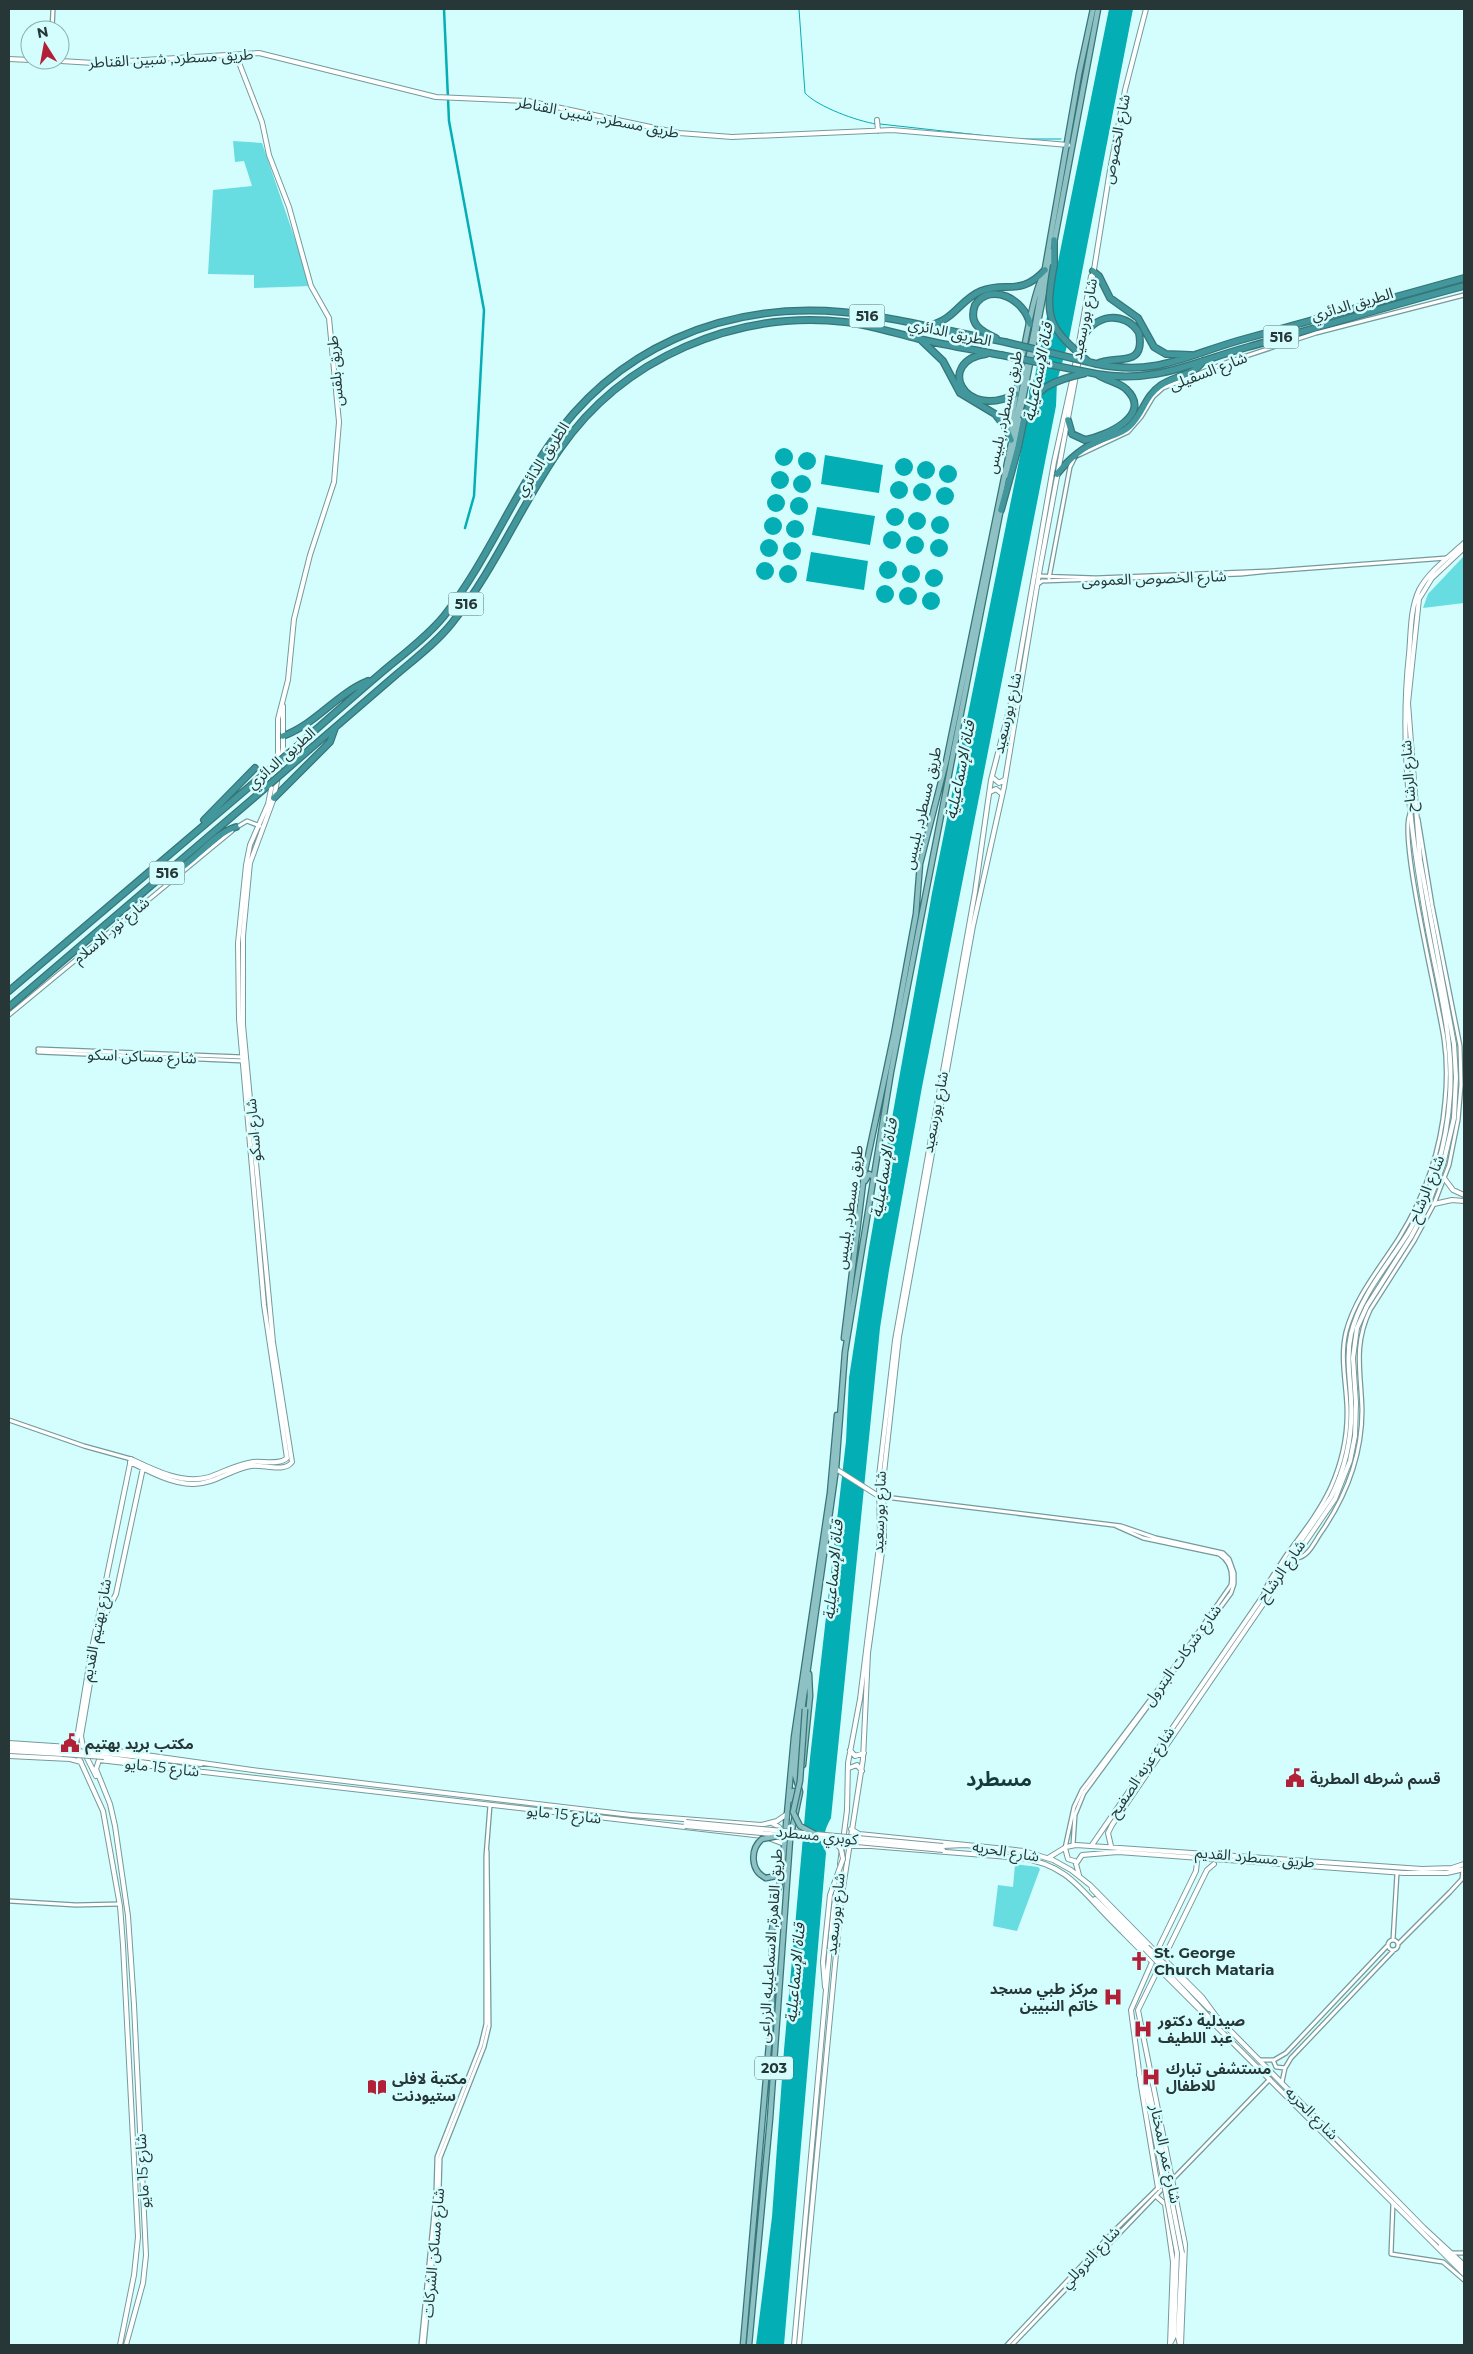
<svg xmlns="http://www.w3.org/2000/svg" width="1473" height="2354" viewBox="0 0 1473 2354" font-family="Montserrat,'Noto Sans Arabic',sans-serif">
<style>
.green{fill:#67dde2}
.water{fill:#03aeb4}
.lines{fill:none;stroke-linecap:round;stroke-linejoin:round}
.stream{stroke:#03aeb4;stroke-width:1}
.canal{stroke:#03aeb4;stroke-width:2.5}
.tertiary-casing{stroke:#759a9c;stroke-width:5.5}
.secondary-casing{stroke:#759a9c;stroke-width:6}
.primary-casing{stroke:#387578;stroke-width:7}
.motorway-casing{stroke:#387578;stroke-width:8}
.tertiary{stroke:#fff;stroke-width:3}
.secondary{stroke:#fff;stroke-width:4}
.primary{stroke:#8dc1c3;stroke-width:4.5}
.motorway{stroke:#41979b;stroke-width:5.5}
.secondary-bridge-casing{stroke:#759a9c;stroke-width:6;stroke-linecap:butt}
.primary-bridge-casing{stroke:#387578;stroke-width:7;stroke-linecap:butt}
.motorway-bridge-casing{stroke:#387578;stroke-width:8;stroke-linecap:butt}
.secondary-bridge{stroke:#fff;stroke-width:4}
.primary-bridge{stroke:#8dc1c3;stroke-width:4.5}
.motorway-bridge{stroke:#41979b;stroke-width:5.5}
.labels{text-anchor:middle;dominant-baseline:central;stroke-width:5;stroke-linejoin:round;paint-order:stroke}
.shield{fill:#d4fdfe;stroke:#5b7273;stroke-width:1}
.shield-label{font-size:14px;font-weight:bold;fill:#273637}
.street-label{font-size:15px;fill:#273637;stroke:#d4fdfe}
.poi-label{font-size:15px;font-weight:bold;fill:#273637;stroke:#d4fdfe;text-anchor:start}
.water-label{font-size:16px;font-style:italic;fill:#1d3435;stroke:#d4fdfe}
.district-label{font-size:20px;font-weight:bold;fill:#163a3c;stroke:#d4fdfe}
</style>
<rect width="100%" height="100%" fill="#d4fdfe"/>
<path class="green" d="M233,141L262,143L311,286L254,288V275L208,274L213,190L252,186L244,161L235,162Z
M1463,557L1464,603L1423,608L1428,594Z
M1015,1864L1038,1867L1040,1869L1017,1931L993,1926L998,1885L1013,1887Z"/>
<path class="water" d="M1109,9H1133L1069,339L1057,381L1056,406L922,1087L889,1270L880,1328L831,1818C824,1831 822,1839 826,1853L784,2345H756L772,2217L784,2050L810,1758L846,1441L849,1378L869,1248L932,893L1030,406L1029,391L1035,376Z
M775 457a9 9 0 1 1 18 0a9 9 0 1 1-18 0Z
M798 461a9 9 0 1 1 18 0a9 9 0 1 1-18 0Z
M825,455L883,465L879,493L821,484Z
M895 467a9 9 0 1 1 18 0a9 9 0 1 1-18 0Z
M917 470a9 9 0 1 1 18 0a9 9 0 1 1-18 0Z
M939 474a9 9 0 1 1 18 0a9 9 0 1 1-18 0Z
M771 480a9 9 0 1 1 18 0a9 9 0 1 1-18 0Z
M793 484a9 9 0 1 1 18 0a9 9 0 1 1-18 0Z
M890 490a9 9 0 1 1 18 0a9 9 0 1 1-18 0Z
M913 492a9 9 0 1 1 18 0a9 9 0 1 1-18 0Z
M936 496a9 9 0 1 1 18 0a9 9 0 1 1-18 0Z
M767 503a9 9 0 1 1 18 0a9 9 0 1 1-18 0Z
M790 506a9 9 0 1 1 18 0a9 9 0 1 1-18 0Z
M817,507L875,516L870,545L812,535Z
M886 517a9 9 0 1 1 18 0a9 9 0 1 1-18 0Z
M908 521a9 9 0 1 1 18 0a9 9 0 1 1-18 0Z
M931 525a9 9 0 1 1 18 0a9 9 0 1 1-18 0Z
M764 526a9 9 0 1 1 18 0a9 9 0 1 1-18 0Z
M786 529a9 9 0 1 1 18 0a9 9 0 1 1-18 0Z
M883 540a9 9 0 1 1 18 0a9 9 0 1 1-18 0Z
M906 545a9 9 0 1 1 18 0a9 9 0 1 1-18 0Z
M930 548a9 9 0 1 1 18 0a9 9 0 1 1-18 0Z
M760 548a9 9 0 1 1 18 0a9 9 0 1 1-18 0Z
M783 551a9 9 0 1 1 18 0a9 9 0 1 1-18 0Z
M811,552L868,561L864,590L806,581Z
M879 570a9 9 0 1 1 18 0a9 9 0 1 1-18 0Z
M756 571a9 9 0 1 1 18 0a9 9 0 1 1-18 0Z
M779 574a9 9 0 1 1 18 0a9 9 0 1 1-18 0Z
M902 574a9 9 0 1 1 18 0a9 9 0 1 1-18 0Z
M925 578a9 9 0 1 1 18 0a9 9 0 1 1-18 0Z
M876 594a9 9 0 1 1 18 0a9 9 0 1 1-18 0Z
M899 596a9 9 0 1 1 18 0a9 9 0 1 1-18 0Z
M922 601a9 9 0 1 1 18 0a9 9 0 1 1-18 0Z"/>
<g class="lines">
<path class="stream" d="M799,9L805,93C818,107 857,121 876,124
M880,124L1015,139
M1021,139H1061"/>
<path class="canal" d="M444,9L449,121L484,310L474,496L465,528"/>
<g class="tertiary-casing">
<path id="tertiary" d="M52,30L53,9
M1079,455L1128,432L1141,417L1153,397L1163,388L1228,362L1316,333L1464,295
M1038,576L1096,578L1271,571L1447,558
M1049,578L1070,467L1074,459
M1038,584L1042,581L1241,574L1270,571
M237,827L247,821L260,826
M9,1015L232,831
M38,1049L243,1057
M38,1052L245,1061
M9,1420L84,1446L131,1459
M893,1498L1121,1526L1156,1538L1223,1553L1229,1559L1234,1573V1584L1231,1593L1084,1793L1075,1815L1073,1845
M1297,1558C1308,1557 1314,1543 1320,1534C1346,1497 1362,1456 1362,1410C1361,1372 1353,1346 1370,1310L1414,1241L1434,1204L1449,1165L1458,1120L1461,1085L1460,1046L1432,905L1418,819
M1264,1593C1268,1580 1278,1569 1285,1557C1301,1535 1319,1513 1331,1487C1342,1462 1348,1434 1347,1407C1346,1381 1340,1357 1346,1332C1355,1297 1380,1268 1399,1238C1425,1196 1441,1150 1445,1101C1447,1081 1447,1059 1444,1039C1439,1003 1398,836 1410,814
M1065,1848L1074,1807L1082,1790L1163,1683L1231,1585C1233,1573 1230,1561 1219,1554L1143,1538L1116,1526
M9,1901L76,1905L119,1904
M1393,1940L1397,1873
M1388 1945a5 5 0 1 1 10 0a5 5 0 1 1-10 0Z
M1398,1944L1450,1892L1462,1879L1463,1870
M1260,2060H1274L1286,2053L1388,1945
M1273,2060L1276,2067L1285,2068
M1282,2082L1285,2068L1291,2058L1394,1950
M1172,2180L1270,2079
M1393,2203L1391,2254L1443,2262L1464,2280
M1451,2253H1464
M421,2345L436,2193L437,2157L481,2045L486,2024V1856L490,1805
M424,2345L439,2193L440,2158L484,2047L489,2026L487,1851
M1007,2345L1114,2231L1164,2182
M1012,2345L1165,2186"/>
</g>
<g class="secondary-casing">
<path id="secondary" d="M9,59L30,60
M44,60L94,63L259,53L436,97L528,101L679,133L732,137L892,130L1068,145
M877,120L878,131
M1074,370L1091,276
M992,777L999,783L1004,780
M990,792L996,789L1002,794
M1444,1178L1453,1190L1464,1195
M1434,1204L1452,1200L1464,1201
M130,1462C148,1471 172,1484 192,1484C213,1485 231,1469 251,1466C262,1464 285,1473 292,1462L273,1342L243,1025V936L250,863L274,798L283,748V706
M836,1469L880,1497
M9,1743L69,1747L76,1744
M82,1746L260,1771L631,1815L761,1825L777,1821L787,1814
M9,1747L61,1750
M850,1750L855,1756L864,1753
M9,1751L62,1754
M105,1753L201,1764
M9,1756L70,1759L81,1762
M104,1757L198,1770
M99,1760L763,1836L784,1844
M99,1760L96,1769L110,1804L115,1826L128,1916L134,2005L146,2255L143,2283L126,2345
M849,1768L857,1765L862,1771
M96,1776L84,1752L81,1736L100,1625L116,1594L143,1468
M772,1823L779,1827L780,1833
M851,1829L859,1834L1024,1851L1053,1860L1071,1870L1090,1885L1157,1953
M1092,1845L1331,1497C1346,1467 1353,1433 1351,1399C1350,1377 1346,1356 1351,1334C1360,1296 1388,1265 1408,1233C1433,1191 1447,1143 1450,1095C1454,1037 1437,981 1427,925C1411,836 1399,744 1409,654C1411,633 1410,609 1419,590C1429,571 1449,557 1464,543
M849,1846H871L1021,1858C1062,1864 1077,1884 1103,1912C1119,1929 1136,1945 1152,1962
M943,1846L965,1845
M1111,1846L1108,1833L1112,1825L1335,1499L1350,1461L1355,1436L1356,1403L1353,1358L1357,1328L1367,1306L1411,1237L1427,1207L1443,1165L1454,1118L1456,1077L1454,1044L1420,860L1408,703L1419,599L1432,578L1464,548
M1065,1848L1068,1859L1077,1862
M1048,1858L1066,1847L1076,1845L1422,1869L1452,1868L1464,1864
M840,1864L847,1810L848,1763L860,1699L880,1538L879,1476L895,1340L975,892L991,780L1014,691L1054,462L1073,376
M1079,1875L1076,1864L1082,1855L1118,1852L1404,1873H1447L1464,1869
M1092,1889L1147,1947
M1095,1899L1145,1949
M1156,1953L1196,1871L1197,1862
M1163,1958L1202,1997L1216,2016L1424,2228L1464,2265
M1153,1960L1131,2010L1141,2086L1158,2188
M823,1962L825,1987
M1168,1967L1209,2009
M1158,1968L1464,2274
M1165,1970L1208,2016
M1139,2075L1144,2082L1158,2152
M1149,2075L1148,2085L1162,2151
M1156,2196L1165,2204L1173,2262L1170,2345
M1441,2246L1464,2269
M1171,2342L1174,2336L1177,2253
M120,2345L134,2275L138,2237L123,1945L120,1906L103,1811L78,1756L76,1744L91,1653L131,1459C154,1470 183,1485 209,1477C223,1472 238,1464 253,1462C263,1461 280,1465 287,1458L264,1305L239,1019L238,943L246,865L250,845L268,804L278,755V719L288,680L294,619L310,555L334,482L339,422L329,318L311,286L289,207L269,155L262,122L236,55
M794,2345L833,1912L839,1873
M799,2345L841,1901L863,1759L868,1653L884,1538L883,1482L899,1337L973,926L1004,787L1040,568L1083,338L1110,170L1125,90L1146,9
M1180,2345L1178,2337L1182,2253
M1181,2345L1185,2244L1138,2010L1207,1870L1214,1864"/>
</g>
<g class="primary-casing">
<path id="primary" d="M1054,243L1098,9
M1012,435L1010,428C1015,403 1032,286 1044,275
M1008,476L1052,251
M865,1181L869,1174L874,1177
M844,1338L864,1175L894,1034L916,914L920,864L946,762L1034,331L1079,74L1093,9
M803,1765L810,1696L809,1674
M790,1800L793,1791L799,1792
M766,1878L776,1876L781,1870
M743,2345L772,2009V1930L782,1869L794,1737L830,1493L837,1415
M749,2345L770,2119L790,1840L800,1792L795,1775L799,1731L836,1469L845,1352L891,1072L1001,508"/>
</g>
<g class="motorway-casing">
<path id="motorway" d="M1054,265V240
M1093,271L1099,276L1110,298L1138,318L1154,347L1166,354L1191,355
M927,326C956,320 959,300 981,291C1006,281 1020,297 1045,270
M996,338C981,331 968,324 975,305C991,281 1025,300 1030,324
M1083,338C1094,314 1125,310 1139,333C1146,370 1113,354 1097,364
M921,340L943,361L960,393L995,414L1006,428L1011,440
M986,354C936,361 962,421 1016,394
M1097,364C1159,377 1190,353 1248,338C1320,318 1392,298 1464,278
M1097,374C1156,384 1193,362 1248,347C1320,327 1392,305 1464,286
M1068,420L1072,434L1085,440C1106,436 1154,415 1126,389C1119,382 1107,381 1098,375
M1057,474C1069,459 1081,448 1099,441C1110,436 1122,434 1130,426C1143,414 1145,396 1160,386C1173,376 1194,376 1203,361
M1001,510L1018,448L1024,419
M283,736C316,724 336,694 368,681
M303,741C329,718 354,696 381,673C402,655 426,638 444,616C485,564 510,502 547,448C614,348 723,302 842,312C896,317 952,332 1005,342
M310,749C339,724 368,699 397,674C416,658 437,642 452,623C495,569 521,505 560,449C623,358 735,310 845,322C870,325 894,333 919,339C946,345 974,350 1001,355
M274,798L330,742L335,728
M204,820L255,768
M167,876C193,865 211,835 236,827
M9,991L269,770
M9,1007L270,784"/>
</g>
<use href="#tertiary" class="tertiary"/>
<use href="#secondary" class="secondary"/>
<use href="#primary" class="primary"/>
<use href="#motorway" class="motorway"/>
<g class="secondary-bridge-casing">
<path id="secondary-bridge" d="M61,1750L105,1753
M62,1754L104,1757
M686,1822L943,1846
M685,1826L943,1850
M1147,1947L1168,1967
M1145,1949L1165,1970
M823,1962L830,1895L843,1859L841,1849L834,1841
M1162,2151L1182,2253
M1158,2152L1177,2253"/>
</g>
<g class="primary-bridge-casing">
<path id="primary-bridge" d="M805,1709L800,1781L793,1812L800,1826L815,1834
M766,1878C750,1871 750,1849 762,1839L783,1835"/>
</g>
<g class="motorway-bridge-casing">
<path id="motorway-bridge" d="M1054,265C1044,320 1048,327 1090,363
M1005,342L1097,364
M1001,355L1097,374
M1024,419C1032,387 1058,379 1086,373
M269,770L303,741
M270,784L310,749"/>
</g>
<use href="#secondary-bridge" class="secondary-bridge"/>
<use href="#primary-bridge" class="primary-bridge"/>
<use href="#motorway-bridge" class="motorway-bridge"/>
</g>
<defs>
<g id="civic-bare" transform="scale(1.5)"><path d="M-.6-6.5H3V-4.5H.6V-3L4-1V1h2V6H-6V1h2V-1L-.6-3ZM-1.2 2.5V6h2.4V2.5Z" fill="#b22037" stroke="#d4fdfe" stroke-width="2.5" paint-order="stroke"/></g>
<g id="church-bare" transform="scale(1.5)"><path d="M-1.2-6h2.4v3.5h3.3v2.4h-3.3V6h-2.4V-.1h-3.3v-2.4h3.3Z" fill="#b22037" stroke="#d4fdfe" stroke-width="2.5" paint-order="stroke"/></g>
<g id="hospital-bare" transform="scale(1.5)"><path d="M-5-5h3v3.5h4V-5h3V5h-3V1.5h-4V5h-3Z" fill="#b22037" stroke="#d4fdfe" stroke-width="2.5" paint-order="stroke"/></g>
<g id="library-bare" transform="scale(1.5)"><path d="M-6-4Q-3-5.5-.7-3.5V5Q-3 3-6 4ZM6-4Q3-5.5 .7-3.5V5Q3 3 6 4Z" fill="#b22037" stroke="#d4fdfe" stroke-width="2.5" paint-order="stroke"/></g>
</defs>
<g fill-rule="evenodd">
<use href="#civic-bare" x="70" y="1743"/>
<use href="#civic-bare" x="1295" y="1778"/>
<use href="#church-bare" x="1139" y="1961"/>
<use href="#hospital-bare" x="1113" y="1997"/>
<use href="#hospital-bare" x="1143" y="2029"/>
<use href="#hospital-bare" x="1151" y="2077"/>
<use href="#library-bare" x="377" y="2087"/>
</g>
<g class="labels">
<g class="shield">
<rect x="849.5" y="304.5" width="35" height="23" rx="4"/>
<rect x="1263.5" y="325.5" width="35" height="23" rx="4"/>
<rect x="448.5" y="592.5" width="35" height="23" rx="4"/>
<rect x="149.5" y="861.5" width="35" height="23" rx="4"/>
<rect x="755" y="2056.5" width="38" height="23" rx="4"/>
</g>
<g class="shield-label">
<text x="867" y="316">516</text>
<text x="1281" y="337">516</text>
<text x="466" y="604">516</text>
<text x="167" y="873">516</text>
<text x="774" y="2068">203</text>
</g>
<g class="street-label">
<text transform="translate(171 58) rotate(-3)">طريق مسطرد, شبين القناطر</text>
<text transform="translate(598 117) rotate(11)">طريق مسطرد, شبين القناطر</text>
<text transform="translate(1116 139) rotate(-79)">شارع الخصوص</text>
<text transform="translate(1352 304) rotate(-16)">الطريق الدائري</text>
<text transform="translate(1084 319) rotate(-79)">شارع بورسعيد</text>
<text transform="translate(950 332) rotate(12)">الطريق الدائري</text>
<text transform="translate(335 371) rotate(-95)">طريق بلقس</text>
<text transform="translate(1208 371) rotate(-21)">شارع السقيلى</text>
<text transform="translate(1004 412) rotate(-78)">طريق مسطرد, بلبيس</text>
<text transform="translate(542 459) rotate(-57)">الطريق الدائري</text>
<text transform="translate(1154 578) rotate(-2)">شارع الخصوص العمومى</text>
<text transform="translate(1007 713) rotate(-77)">شارع بورسعيد</text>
<text transform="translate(281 758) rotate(-41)">الطريق الدائري</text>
<text transform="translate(1408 776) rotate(-94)">شارع الرشاح</text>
<text transform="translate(922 808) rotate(-77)">طريق مسطرد, بلبيس</text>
<text transform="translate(111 930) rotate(-40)">شارع نور الاسلام</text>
<text transform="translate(142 1056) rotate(2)">شارع مساكن اسكو</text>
<text transform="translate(935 1112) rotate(-79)">شارع بورسعيد</text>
<text transform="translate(253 1130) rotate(-95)">شارع اسكو</text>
<text transform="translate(1426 1189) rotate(-68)">شارع الرشاح</text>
<text transform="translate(849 1207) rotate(-82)">طريق مسطرد, بلبيس</text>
<text transform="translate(879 1512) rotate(-88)">شارع بورسعيد</text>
<text transform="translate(1281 1571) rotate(-55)">شارع الرشاح</text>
<text transform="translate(96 1630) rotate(-79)">شارع بهتيم القديم</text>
<text transform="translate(1182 1655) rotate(-54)">شارع شركات البترول</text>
<text transform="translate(162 1767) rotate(6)">شارع 15 مايو</text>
<text transform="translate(1141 1772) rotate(-56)">شارع عزبه الصفيح</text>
<text transform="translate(564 1814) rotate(6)">شارع 15 مايو</text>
<text transform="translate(817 1835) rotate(6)">كوبري مسطرد</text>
<text transform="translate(1006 1851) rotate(9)">شارع الحريه</text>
<text transform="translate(1255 1857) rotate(5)">طريق مسطرد القديم</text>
<text transform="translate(835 1914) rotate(-84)">شارع بورسعيد</text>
<text transform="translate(770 1946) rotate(-86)">طريق القاهرة, الاسماعيليه الزراعى</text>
<text transform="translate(1312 2113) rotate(45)">شارع الحريه</text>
<text transform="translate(1166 2154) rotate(78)">شارع عمر المختار</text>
<text transform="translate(142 2171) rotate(-93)">شارع 15 مايو</text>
<text transform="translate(433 2253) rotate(-85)">شارع مساكن الشركات</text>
<text transform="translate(1090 2257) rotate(-47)">شارع التروللي</text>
</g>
<g class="poi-label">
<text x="85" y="1743">مكتب بريد بهتيم</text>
<text x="1310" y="1778">قسم شرطه المطرية</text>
<text x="1154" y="1952">St. George<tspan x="1154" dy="17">Church Mataria</tspan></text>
<text x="1098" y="1988" text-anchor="end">مركز طبي مسجد<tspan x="1098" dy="17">خاتم النبيين</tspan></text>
<text x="1158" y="2020">صيدلية دكتور<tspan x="1158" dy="17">عبد اللطيف</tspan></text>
<text x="1166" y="2068">مستشفى تبارك<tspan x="1166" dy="17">للاطفال</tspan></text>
<text x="392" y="2078">مكتبة لافلى<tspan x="392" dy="17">ستيودنت</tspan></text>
</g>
<g class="water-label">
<text transform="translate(1038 372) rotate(-79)">قناة الإسماعيلية</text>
<text transform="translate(960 770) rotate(-79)">قناة الإسماعيلية</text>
<text transform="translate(884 1168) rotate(-81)">قناة الإسماعيلية</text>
<text transform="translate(833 1570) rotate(-85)">قناة الإسماعيلية</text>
<text transform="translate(795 1973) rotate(-85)">قناة الإسماعيلية</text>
</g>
<g class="district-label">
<text x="999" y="1779">مسطرد</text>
</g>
</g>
<rect width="1473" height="2354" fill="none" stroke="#273637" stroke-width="20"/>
<g transform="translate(45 45) rotate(349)"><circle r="24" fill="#d4fdfe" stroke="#8fadae"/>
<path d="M0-4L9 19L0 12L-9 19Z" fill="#b22037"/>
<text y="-8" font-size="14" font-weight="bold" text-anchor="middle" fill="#273637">N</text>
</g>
</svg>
